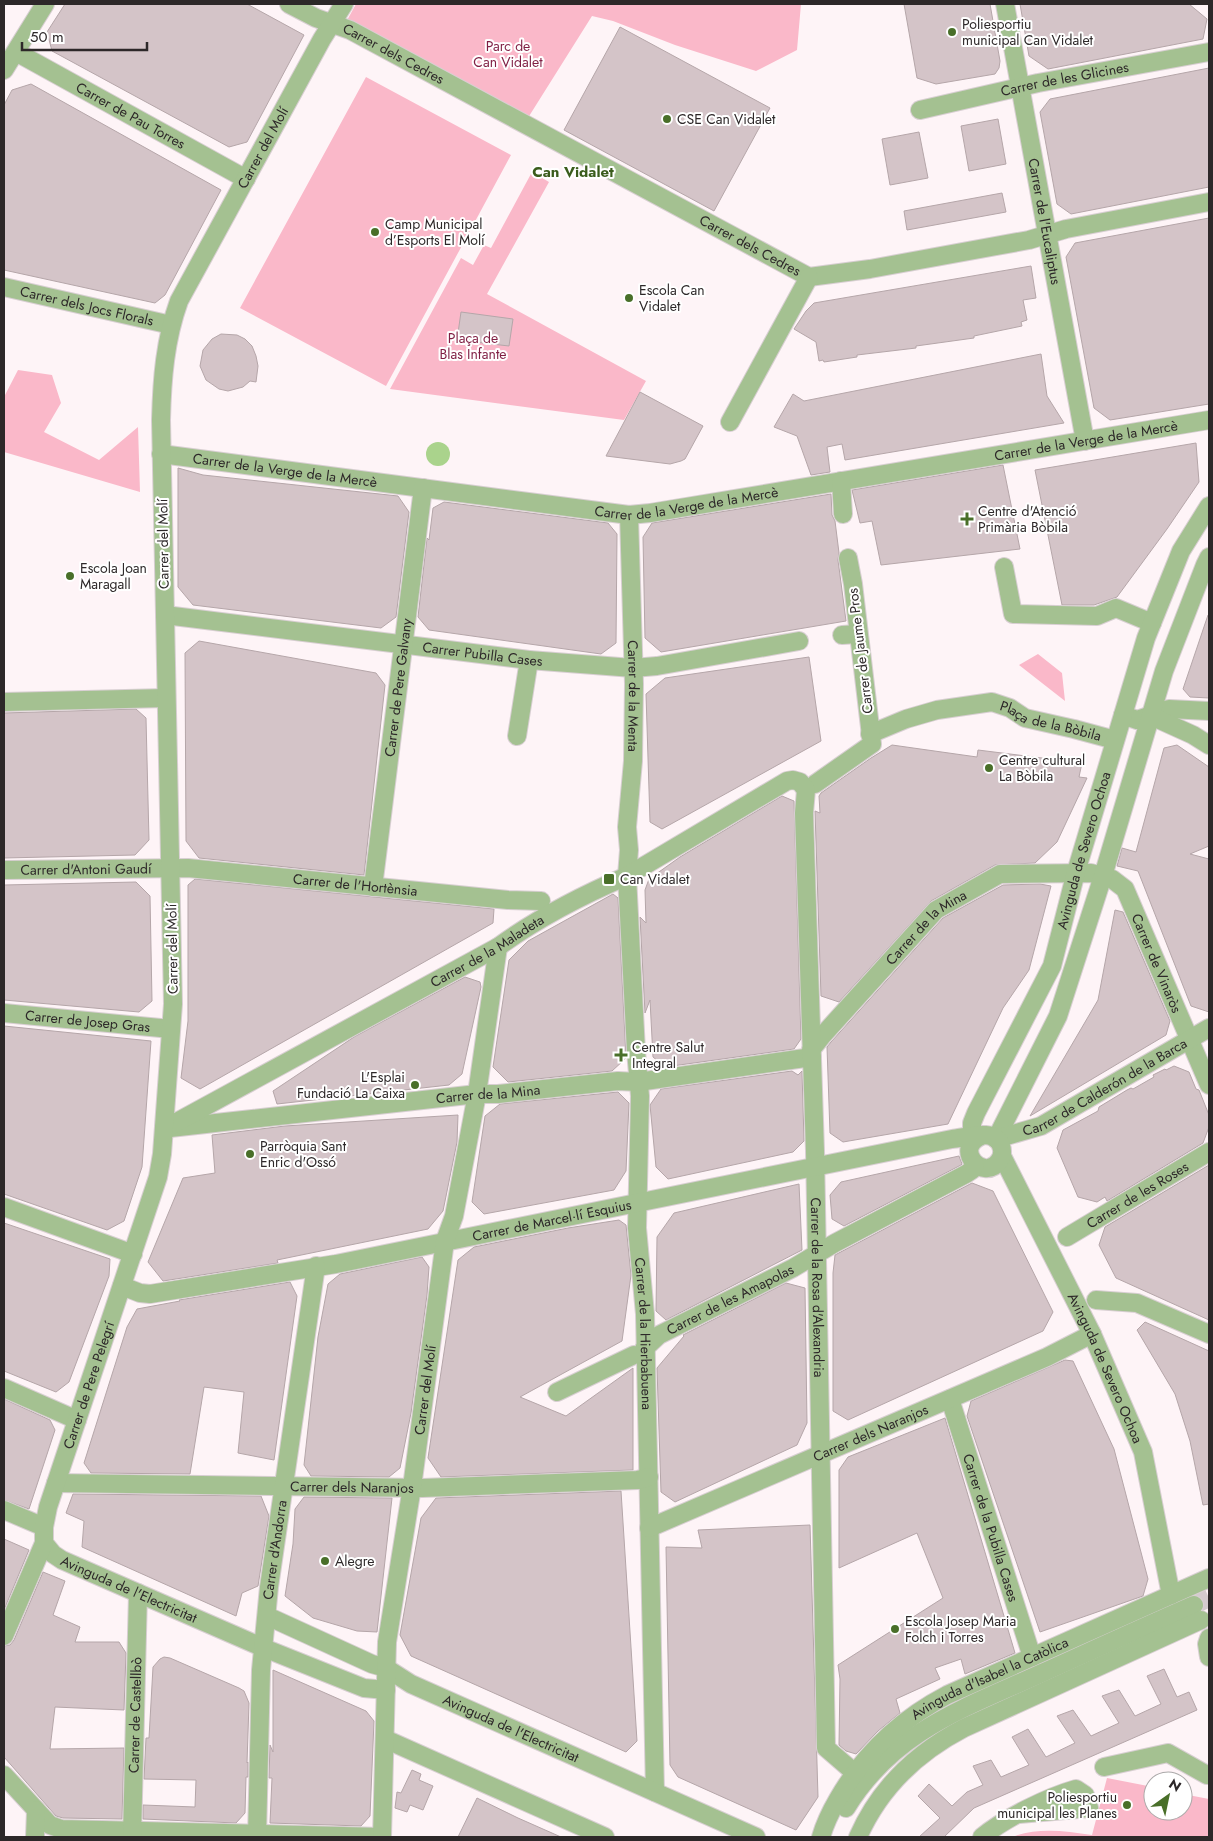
<svg xmlns="http://www.w3.org/2000/svg" width="1213" height="1841" viewBox="0 0 1213 1841" font-family="Jost,sans-serif">
<style>
.green{fill:#fab8c9}
.water{fill:#aad38c}
.building{fill:#d4c4c8;stroke:#b5a6a9}
.lines{fill:none;stroke-linecap:round;stroke-linejoin:round}
.minor-tunnel{stroke:#d4cbce;stroke-width:18;stroke-dasharray:18 9;stroke-linecap:butt}
.minor-casing{stroke:#d8cfd2;stroke-width:20}
.minor{stroke:#a4c191;stroke-width:18}
.poi-dot{fill:#496f29;stroke:#fff;stroke-width:2}
.labels{text-anchor:middle;dominant-baseline:central;stroke-width:4;stroke-linejoin:round;paint-order:stroke}
.poi-label{font-size:14px;fill:#2d2829;stroke:#fff;text-anchor:start}
.park-label{font-size:14px;fill:#7f1e43;stroke:#fff}
.street-label{font-size:14px;fill:#2d2829;stroke:#fff}
.neighbourhood-label{font-size:15px;font-weight:bold;fill:#3a5c1c;stroke:#fff}
</style>
<rect width="100%" height="100%" fill="#fef4f7"/>
<path class="green" d="M356,4H801L797,50L756,71L675,45L613,21L592,16L526,121L345,24Z
M366,77L511,155L386,386L240,308Z
M532,172L549,182L487,294L646,381L624,420L390,389L461,258L473,265L484,245L491,248Z
M18,370L52,375L61,403L44,432L99,460L138,427L140,492L4,452V397Z
M1038,654L1062,673L1065,701L1019,665Z
M1107,1778L1153,1787V1811H1183V1794L1209,1799V1837H1012C1039,1827 1064,1831 1092,1835Z"/>
<path class="water" d="M426 454a12 12 0 1 1 24 0a12 12 0 1 1-24 0Z"/>
<path class="building" d="M65,4H247L304,35L247,142L229,147L52,51L47,32Z
M904,4H990L1000,61L999,68L995,74L936,84L917,78Z
M1020,4H1189L1207,19L1203,39L1048,69L1029,56Z
M620,27L770,108L714,211L564,130Z
M1209,68V187L1071,214L1057,204L1040,112L1050,99Z
M31,84L221,190L165,295L155,303L4,270V105L12,90Z
M998,119L1006,164L969,171L961,126Z
M919,132L928,178L890,185L882,139Z
M1002,193L1006,212L907,230L904,211Z
M1209,218V404L1110,420L1094,408L1066,257L1075,243Z
M1031,266L1036,298L1023,300L1027,320L1021,322L1022,326L974,336V338L916,346V348L857,355V357L824,362L823,360L819,361L816,342L794,329L806,311L814,303Z
M461,312L513,319L509,346L457,340Z
M221,334L237,335L245,339L252,346L256,356L258,366L256,382L250,381L243,387L228,391L219,389L206,380L200,366L203,350L212,339Z
M1041,354L1047,396L1064,423L845,460L842,444L827,447L830,472L811,475L797,436L774,427L793,394L804,401Z
M640,392L703,426L685,459L681,461L670,464L606,456Z
M1196,443L1199,482L1167,529L1117,597L1094,605H1062L1035,470Z
M1003,465L1020,549L881,565L872,521L860,523L852,490Z
M178,468L203,475L398,496L409,512L396,617L381,628L193,605L178,587Z
M831,494L832,515L835,521L839,553L838,560L846,621L661,652L645,638L643,537L652,523Z
M444,502L608,523L617,534L616,643L601,654L429,630L418,617L427,538L429,540L433,508Z
M1208,615H1209V698L1190,697L1183,689Z
M199,641L376,673L385,685L364,875L199,858L186,841L185,653Z
M809,657L821,741L662,829L650,822L646,694L665,678Z
M136,709L146,718L149,840L135,855L4,858V713Z
M892,745L977,757L978,750L1082,763L1079,777L1087,778L1057,842L1035,863L995,865L931,901L839,1002L821,996L815,811L820,813L819,796L821,793L871,758Z
M1177,745L1209,767V846L1190,854L1209,859V1012L1191,1006L1138,871L1117,866L1122,848L1136,852L1164,748Z
M782,796L794,801L801,1039L794,1049L665,1067L653,1057L650,1000L645,1013L640,917L646,923L645,890L649,879L680,857Z
M195,879L494,909L493,923L200,1089L181,1078L188,1021V885Z
M136,882L150,896L152,1001L139,1012L4,1000V885Z
M1040,884L1051,886L1029,970L1003,1008L948,1124L843,1142L830,1133L827,1047L831,1042L943,918L1003,885Z
M613,894L618,898L626,1057L624,1060L612,1071L508,1082L493,1067L509,960L528,941Z
M1115,910L1123,912L1170,1021L1166,1035L1030,1116L1098,1000Z
M465,977L480,982L481,987L462,1074L449,1085L277,1104L273,1091L354,1037Z
M4,1026L151,1041L142,1167L124,1221L107,1230L4,1194Z
M1174,1066L1189,1072L1196,1089L1199,1090L1209,1115V1127L1203,1143L1107,1201L1105,1197L1097,1202L1078,1197L1057,1148L1063,1130L1098,1111L1099,1107L1127,1090L1131,1088L1133,1089L1154,1077L1153,1075L1165,1069L1166,1070Z
M792,1071L798,1075L802,1071L804,1141L793,1152L668,1179L656,1167L650,1105L661,1089Z
M618,1092L629,1103L626,1171L614,1190L484,1214L472,1202L485,1116L500,1104Z
M458,1115L457,1142L443,1211L428,1229L277,1260L278,1263L163,1281L148,1262L183,1178L215,1173L212,1135L285,1126Z
M959,1156L962,1164L961,1165L844,1226L832,1219L830,1195L841,1182Z
M1209,1165V1320L1116,1278L1099,1245L1105,1227Z
M972,1183L993,1191L1053,1312L1043,1331L848,1420L833,1411V1273L835,1255Z
M799,1184L802,1250L666,1320L656,1311L657,1237L674,1213Z
M619,1220L626,1225L631,1275L622,1341L520,1397L566,1416L633,1368V1470L441,1477L428,1458L458,1260L474,1247L568,1228Z
M4,1223L110,1259L109,1276L69,1382L56,1392L4,1371Z
M422,1257L429,1267L427,1295L411,1413L400,1468L389,1477L311,1476L304,1465L318,1337L328,1284L340,1274Z
M290,1282L297,1296L274,1460L238,1453L244,1392L204,1387L190,1474L91,1473L84,1463L127,1327L137,1309L180,1301L179,1300Z
M786,1283L805,1288L807,1423L797,1445L675,1502L661,1492L657,1368L684,1336L683,1335Z
M1145,1322L1209,1351V1504L1203,1505L1190,1441L1175,1394L1137,1330Z
M1065,1360L1073,1361L1114,1449L1148,1579L1143,1596L1040,1632L967,1416L971,1401Z
M4,1399L50,1420L55,1430L29,1509L4,1500Z
M945,1418L1015,1653L965,1674L961,1659L935,1668L940,1679L896,1699L900,1713L878,1731L856,1754L846,1751L839,1745L840,1679L838,1665L943,1598L917,1533L839,1568V1470L848,1457Z
M621,1491L637,1741L626,1752L411,1656L400,1635L421,1518L436,1498Z
M73,1494L261,1496L269,1516L258,1586L242,1593L236,1616L82,1547L84,1521L66,1513Z
M304,1497L392,1498L377,1632L357,1631L313,1618L285,1596L293,1544L295,1509Z
M810,1525L818,1797L796,1830L678,1777L670,1765L666,1547L702,1548L698,1530Z
M4,1539L29,1550L4,1610Z
M43,1572L65,1581L53,1615L80,1627L75,1642H119L126,1653L124,1710L55,1707L50,1749L124,1748L122,1819L63,1818L56,1816L4,1757V1646L10,1645L14,1640Z
M164,1657L170,1658L239,1688L244,1691L249,1703L247,1763L248,1762V1777H246L245,1813L236,1823L143,1819V1805L195,1807L196,1780L144,1779L146,1738H149L153,1667L160,1659Z
M1164,1669L1177,1697L1189,1692L1197,1710L974,1808L944,1837H919L940,1818L918,1796L929,1784L952,1806L967,1792L983,1785L973,1766L991,1760L1001,1777L1029,1765L1012,1737L1028,1729L1046,1757L1075,1743L1057,1716L1073,1710L1091,1736L1119,1723L1102,1696L1119,1690L1135,1716L1161,1704L1147,1676Z
M273,1670L366,1711L374,1721L370,1816L361,1826L270,1823L272,1778H269L270,1745L273,1752Z
M412,1770L421,1774L419,1780L433,1786L423,1810L410,1805L407,1812L395,1808L397,1792L401,1793Z
M477,1798L518,1818L561,1837H458Z"/>
<g class="lines">
<path class="minor-tunnel" d="M1194,1605L1209,1598"/>
<g class="minor-casing">
<g id="minor">
<path id="s1" d="M289,4L316,18L350,30L809,277L870,269L1029,240L1066,229L1209,202"/>
<path id="s2" d="M1005,4L1085,441"/>
<path id="s3" d="M16,52L246,179"/>
<path d="M4,70L45,4"/>
<path id="s4" d="M920,110L1038,83L1209,52"/>
<path id="s5" d="M4,287L171,325"/>
<path d="M730,422L809,277"/>
<path id="s6" d="M161,454L629,515L650,513L1209,420"/>
<path d="M841,481L843,514"/>
<path id="s7" d="M629,515L634,684L633,761L627,827L629,850L627,876L636,1051L640,1096L637,1228L645,1314L655,1792"/>
<path d="M1004,567L1013,614L1097,616L1116,608L1152,623"/>
<path id="s8" d="M165,615L529,660L633,668L657,666L799,641"/>
<path d="M842,635L858,634"/>
<path d="M4,702L166,698"/>
<path d="M1123,715L1137,720L1169,709L1209,711"/>
<path d="M1151,716L1193,735L1209,745"/>
<path id="s9" d="M870,734L906,719L937,710L992,702L1010,708L1025,718L1074,729L1115,740"/>
<path d="M517,736L529,660"/>
<path d="M815,784L872,744L853,584L848,558"/>
<path id="s10" d="M4,870L188,868L508,900L541,901"/>
<path id="s11" d="M373,887L423,488"/>
<path id="s12" d="M4,1013L171,1029"/>
<path id="s13" d="M811,1050L823,1035L936,910L1000,874L1091,873L1112,879L1125,889L1209,1085"/>
<path id="s14" d="M170,1128L477,1094H498L618,1081L638,1082L812,1057"/>
<path id="s15" d="M164,1129L498,947C535,920 585,894 627,876L787,781L793,780L800,782L806,790L804,813L815,1151L826,1748L855,1773"/>
<path d="M996,1139L1058,1016L1103,876L1164,671L1205,565L1209,557"/>
<path id="s16" d="M996,1139L1041,1126L1209,1028"/>
<path id="s17" d="M972,1142V1123L976,1113L1052,966L1076,872L1146,638L1181,551L1209,506"/>
<path id="s18" d="M1002,1156L1092,1334L1143,1452L1171,1595"/>
<path d="M4,1207L133,1254"/>
<path id="s19" d="M1067,1237L1209,1152"/>
<path id="s20" d="M122,1286L140,1293L150,1294L336,1264L952,1139C965,1138 996,1127 1001,1146C1003,1151 1002,1157 999,1161C984,1183 952,1149 981,1136"/>
<path d="M1096,1300L1137,1303L1209,1334"/>
<path id="s21" d="M644,1349L659,1335L793,1268L835,1243L966,1174L972,1170L975,1165"/>
<path d="M4,1388L77,1420"/>
<path d="M557,1392L634,1355"/>
<path id="s22" d="M950,1399L1032,1657"/>
<path id="s23" d="M56,1483L422,1488L638,1480L649,1477"/>
<path d="M4,1510L44,1527"/>
<path id="s24" d="M649,1528L975,1388L1047,1357L1092,1334"/>
<path id="s25" d="M44,1543L53,1554L62,1560L264,1648L364,1688L386,1690"/>
<path id="s26" d="M267,1616L372,1664L386,1668L411,1684L756,1837"/>
<path id="s27" d="M4,1636L44,1543V1527L48,1507L158,1177L162,1154L173,1004L161,420C162,379 165,340 179,301L322,39L344,4"/>
<path d="M1209,1638L1207,1644L1209,1657"/>
<path d="M385,1739L605,1837"/>
<path d="M1104,1767L1168,1753L1207,1775"/>
<path d="M4,1775L50,1825L61,1829L382,1837"/>
<path d="M846,1808C893,1731 965,1708 1042,1673C1093,1650 1143,1627 1194,1605"/>
<path d="M35,1837L36,1810"/>
<path id="s28" d="M132,1837L138,1593"/>
<path id="s29" d="M257,1837L261,1670L269,1587L316,1266"/>
<path id="s30" d="M382,1837L387,1642L412,1487L445,1241L454,1216L477,1094L498,947"/>
<path id="s31" d="M821,1837C825,1823 831,1811 838,1799C864,1754 901,1719 947,1695L1209,1578"/>
<path d="M858,1837C880,1787 916,1753 964,1728L1201,1620"/>
<path d="M982,1837C1005,1818 1048,1797 1076,1789L1085,1795L1089,1808L1019,1814"/>
</g>
</g>
<use href="#minor" class="minor"/>
</g>
<g class="poi-dot">
<circle cx="952" cy="32" r="5"/>
<circle cx="667" cy="119" r="5"/>
<circle cx="375" cy="232" r="5"/>
<circle cx="629" cy="298" r="5"/>
<path d="M964.5 511.5h5v5h5v5h-5v5h-5v-5h-5v-5h5z"/>
<circle cx="70" cy="576" r="5"/>
<circle cx="989" cy="768" r="5"/>
<rect x="603" y="873" width="12" height="12" rx="2.5"/>
<path d="M618.5 1047.5h5v5h5v5h-5v5h-5v-5h-5v-5h5z"/>
<circle cx="415" cy="1085" r="5"/>
<circle cx="250" cy="1154" r="5"/>
<circle cx="325" cy="1561" r="5"/>
<circle cx="895" cy="1629" r="5"/>
<circle cx="1127" cy="1805" r="5"/>
</g>
<g class="labels">
<g class="poi-label">
<text x="962" y="24">Poliesportiu<tspan x="962" dy="16">municipal Can Vidalet</tspan></text>
<text x="677" y="119">CSE Can Vidalet</text>
<text x="385" y="224">Camp Municipal<tspan x="385" dy="16">d’Esports El Molí</tspan></text>
<text x="639" y="290">Escola Can<tspan x="639" dy="16">Vidalet</tspan></text>
<text x="978" y="511">Centre d'Atenció<tspan x="978" dy="16">Primària Bòbila</tspan></text>
<text x="80" y="568">Escola Joan<tspan x="80" dy="16">Maragall</tspan></text>
<text x="999" y="760">Centre cultural<tspan x="999" dy="16">La Bòbila</tspan></text>
<text x="620" y="879">Can Vidalet</text>
<text x="632" y="1047">Centre Salut<tspan x="632" dy="16">Integral</tspan></text>
<text x="405" y="1077" text-anchor="end">L'Esplai<tspan x="405" dy="16">Fundació La Caixa</tspan></text>
<text x="260" y="1146">Parròquia Sant<tspan x="260" dy="16">Enric d'Ossó</tspan></text>
<text x="335" y="1561">Alegre</text>
<text x="905" y="1621">Escola Josep Maria<tspan x="905" dy="16">Folch i Torres</tspan></text>
<text x="1117" y="1797" text-anchor="end">Poliesportiu<tspan x="1117" dy="16">municipal les Planes</tspan></text>
</g>
<g class="park-label">
<text x="508" y="46">Parc de<tspan x="508" dy="16">Can Vidalet</tspan></text>
<text x="473" y="338">Plaça de<tspan x="473" dy="16">Blas Infante</tspan></text>
</g>
<g class="street-label">
<text stroke="none"><textPath href="#s1" startOffset="116">Carrer dels Cedres</textPath></text>
<text stroke="none"><textPath href="#s4" startOffset="148">Carrer de les Glicines</textPath></text>
<text stroke="none"><textPath href="#s3" startOffset="131">Carrer de Pau Torres</textPath></text>
<text stroke="none"><textPath href="#s27" startOffset="1539">Carrer del Molí</textPath></text>
<text stroke="none"><textPath href="#s2" startOffset="221">Carrer de l'Eucaliptus</textPath></text>
<text stroke="none"><textPath href="#s1" startOffset="521">Carrer dels Cedres</textPath></text>
<text stroke="none"><textPath href="#s5" startOffset="85">Carrer dels Jocs Florals</textPath></text>
<text stroke="none"><textPath href="#s6" startOffset="935">Carrer de la Verge de la Mercè</textPath></text>
<text stroke="none"><textPath href="#s6" startOffset="125">Carrer de la Verge de la Mercè</textPath></text>
<text stroke="none"><textPath href="#s6" startOffset="530">Carrer de la Verge de la Mercè</textPath></text>
<text transform="translate(163 544) rotate(-91)">Carrer del Molí</text>
<text transform="translate(860 651) rotate(-97)">Carrer de Jaume Pros</text>
<text stroke="none"><textPath href="#s8" startOffset="320">Carrer Pubilla Cases</textPath></text>
<text stroke="none"><textPath href="#s11" startOffset="201">Carrer de Pere Galvany</textPath></text>
<text stroke="none"><textPath href="#s7" startOffset="181">Carrer de la Menta</textPath></text>
<text stroke="none"><textPath href="#s9" startOffset="189">Plaça de la Bòbila</textPath></text>
<text stroke="none"><textPath href="#s17" startOffset="315">Avinguda de Severo Ochoa</textPath></text>
<text stroke="none"><textPath href="#s10" startOffset="82">Carrer d'Antoni Gaudí</textPath></text>
<text stroke="none"><textPath href="#s10" startOffset="352">Carrer de l'Hortènsia</textPath></text>
<text stroke="none"><textPath href="#s13" startOffset="169">Carrer de la Mina</textPath></text>
<text transform="translate(172 949) rotate(-91)">Carrer del Molí</text>
<text stroke="none"><textPath href="#s15" startOffset="369">Carrer de la Maladeta</textPath></text>
<text stroke="none"><textPath href="#s13" startOffset="471">Carrer de Vinaròs</textPath></text>
<text stroke="none"><textPath href="#s12" startOffset="84">Carrer de Josep Gras</textPath></text>
<text stroke="none"><textPath href="#s16" startOffset="121">Carrer de Calderón de la Barca</textPath></text>
<text stroke="none"><textPath href="#s14" startOffset="320">Carrer de la Mina</textPath></text>
<text stroke="none"><textPath href="#s19" startOffset="82">Carrer de les Roses</textPath></text>
<text stroke="none"><textPath href="#s20" startOffset="438">Carrer de Marcel·lí Esquius</textPath></text>
<text stroke="none"><textPath href="#s15" startOffset="1235">Carrer de la Rosa d'Alexandria</textPath></text>
<text stroke="none"><textPath href="#s21" startOffset="100">Carrer de les Amapolas</textPath></text>
<text stroke="none"><textPath href="#s7" startOffset="820">Carrer de la Hierbabuena</textPath></text>
<text stroke="none"><textPath href="#s18" startOffset="236">Avinguda de Severo Ochoa</textPath></text>
<text stroke="none"><textPath href="#s27" startOffset="266">Carrer de Pere Pelegrí</textPath></text>
<text stroke="none"><textPath href="#s30" startOffset="450">Carrer del Molí</textPath></text>
<text stroke="none"><textPath href="#s24" startOffset="241">Carrer dels Naranjos</textPath></text>
<text stroke="none"><textPath href="#s23" startOffset="296">Carrer dels Naranjos</textPath></text>
<text stroke="none"><textPath href="#s22" startOffset="135">Carrer de la Pubilla Cases</textPath></text>
<text stroke="none"><textPath href="#s29" startOffset="288">Carrer d'Andorra</textPath></text>
<text stroke="none"><textPath href="#s25" startOffset="98">Avinguda de l'Electricitat</textPath></text>
<text stroke="none"><textPath href="#s31" startOffset="240">Avinguda d'Isabel la Catòlica</textPath></text>
<text stroke="none"><textPath href="#s28" startOffset="122">Carrer de Castellbò</textPath></text>
<text stroke="none"><textPath href="#s26" startOffset="269">Avinguda de l'Electricitat</textPath></text>
</g>
<g class="neighbourhood-label">
<text x="573" y="172">Can Vidalet</text>
</g>
</g>
<rect width="1213" height="1841" fill="none" stroke="#2d2829" stroke-width="10"/>
<g transform="translate(1168 1796) rotate(33)"><circle r="24" fill="#ffffff" stroke="#aba9a9"/>
<path d="M0-4L9 19L0 12L-9 19Z" fill="#496f29"/>
<text y="-8" font-size="14" font-weight="bold" text-anchor="middle" fill="#2d2829">N</text>
</g>
<path d="M22 42v8h125v-8" fill="none" stroke="#2d2829" stroke-width="2.5"/>
<text x="30" y="42" font-size="15" fill="#2d2829" stroke="#ffffff" stroke-width="4" paint-order="stroke">50 m</text>
</svg>
